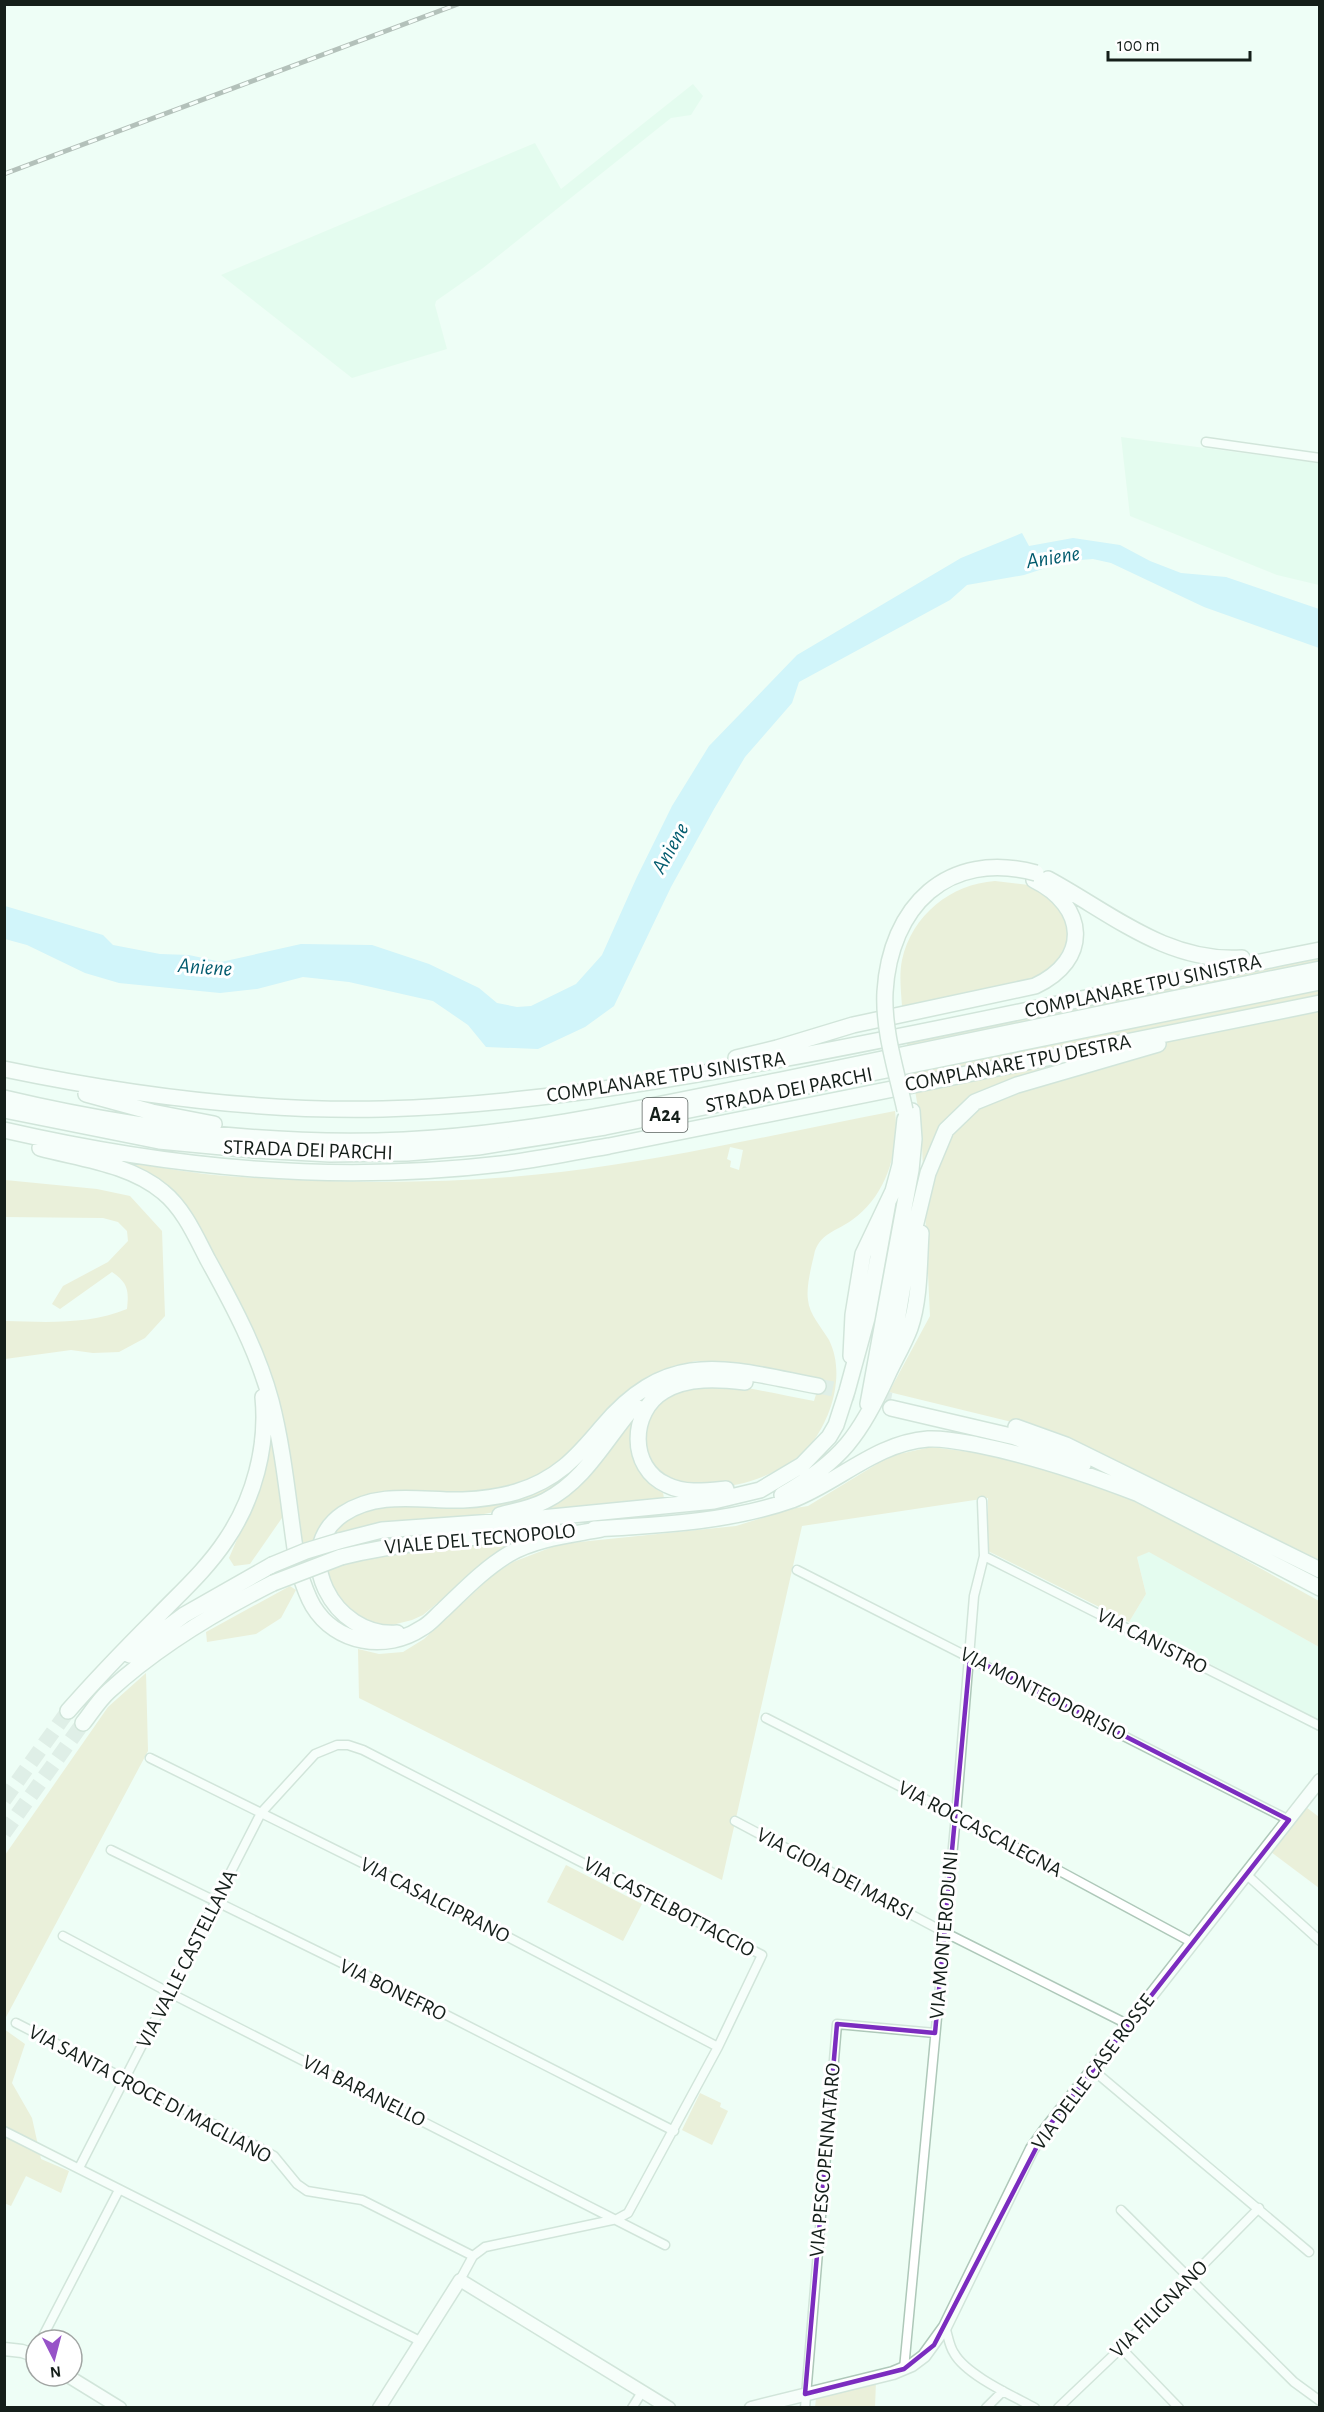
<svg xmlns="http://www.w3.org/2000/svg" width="1324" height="2412" viewBox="0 0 1324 2412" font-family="'Alegreya Sans',sans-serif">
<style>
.built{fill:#d8fae7}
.green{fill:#e5dfb8;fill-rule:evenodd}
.water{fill:#adeafe}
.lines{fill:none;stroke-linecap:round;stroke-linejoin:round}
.highway-tunnel{stroke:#cdddd4;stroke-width:15;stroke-dasharray:15 8;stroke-linecap:butt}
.street-casing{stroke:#aec8b9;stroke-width:11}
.secondary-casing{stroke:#aec8b9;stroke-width:15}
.highway-casing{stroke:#aec8b9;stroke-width:18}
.street{stroke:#fff;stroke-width:8}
.secondary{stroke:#fff;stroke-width:12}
.highway{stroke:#fff;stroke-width:15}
.rail-casing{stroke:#6c7872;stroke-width:5}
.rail{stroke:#fff;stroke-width:3;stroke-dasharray:9;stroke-linecap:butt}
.highway-bridge-casing{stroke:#aec8b9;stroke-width:18;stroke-linecap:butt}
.highway-bridge{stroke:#fff;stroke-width:15}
.marked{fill:none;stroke:#7b2cbf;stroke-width:4.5;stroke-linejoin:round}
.labels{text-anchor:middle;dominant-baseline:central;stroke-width:6;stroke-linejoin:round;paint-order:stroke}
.shield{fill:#fff;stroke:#5b625f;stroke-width:1.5}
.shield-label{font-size:20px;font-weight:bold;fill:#151f1a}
.street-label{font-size:21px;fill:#151f1a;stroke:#fff}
.water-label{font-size:22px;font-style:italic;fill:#035b6e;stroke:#fff}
</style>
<rect width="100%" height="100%" fill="#eefef5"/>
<path class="built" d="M693,84L703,96L691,115L671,118L483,268L436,301L435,305L447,349L352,378L221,275L535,143L561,189Z
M1121,437L1319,463V585L1277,575L1130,516Z
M1149,1551L1319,1647V1720L1129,1622L1146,1594L1137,1557Z"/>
<path class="green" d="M995,881L1029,885L1044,894L1062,910L1069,929L1068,946L1059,964L1024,984L902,1006C901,991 899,975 902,960C912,915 951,884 995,881Z
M1319,942V1566L1016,1423L889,1392L930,1316L921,1125L904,1027Z
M895,1111C900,1151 886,1196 852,1220C837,1231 818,1234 814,1255C811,1268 806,1287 808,1300C809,1314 822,1328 829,1340C845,1372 833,1415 812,1443C781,1482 691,1508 654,1466C645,1455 643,1442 646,1428C647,1423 647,1415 650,1411C665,1392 697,1384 720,1384C729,1383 739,1387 747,1388C770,1392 792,1397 814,1401L820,1381L718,1361H696L674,1366L655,1373L634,1387L553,1469L508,1489L341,1508L322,1524L316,1540L299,1547L276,1389L269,1370L157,1179L132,1164C163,1167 195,1174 226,1176C337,1184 451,1185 561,1172C673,1159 784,1132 895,1111ZM730,1147L743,1150L739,1170L730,1167L731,1161L727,1159Z
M5,1180L97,1189L130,1196L162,1231L165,1316L145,1338L119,1352L93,1353L71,1350L5,1359V1321C45,1322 89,1325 127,1309C129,1290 128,1283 112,1272L60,1309L52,1304L63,1286L108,1262L128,1241L127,1231L118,1222L103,1218L5,1217Z
M636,1412C636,1446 627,1475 663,1493L664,1498L544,1510C585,1491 610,1446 636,1412Z
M271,1418L284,1515L250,1564L234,1566L229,1558L251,1507Z
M605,1437L559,1487L510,1509L484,1514L395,1523L334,1534L346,1520L370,1509L398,1506L490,1505Z
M931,1447L1019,1458L1077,1477L1161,1513L1319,1601V1647L1149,1552L1137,1557L1146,1594L1129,1622L988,1551V1498L802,1526L722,1880L359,1698L358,1649L379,1654L403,1652L424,1639L494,1574L513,1562L560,1544L736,1526L790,1509L808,1506L890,1456Z
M518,1542L483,1565L423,1615L412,1620L388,1626L368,1623L338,1601L325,1571C386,1548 454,1548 518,1542Z
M290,1586L296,1590L281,1618L256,1634L207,1642L206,1632Z
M146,1673L148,1751L5,2019V1855L108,1707Z
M1302,1804L1319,1817V1888L1267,1849Z
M566,1865L642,1904L623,1941L547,1902Z
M4,2029L25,2044L12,2083L32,2118L41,2159L69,2171L61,2193L26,2176L11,2206L4,2203Z
M700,2093L721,2103L720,2107L728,2111L712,2145L682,2130Z
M876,2381L875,2407L815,2408L816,2398Z"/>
<path class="water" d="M1022,533L1029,546L1073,538L1120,545L1150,561L1181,573L1226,577L1319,609V648L1204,607L1111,563L1093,559L1067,561L1024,575L967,585L950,600L799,682L792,703L745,757L714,809L671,887L614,1006L585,1027L538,1049L486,1047L468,1025L433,1001L349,982L303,977L257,989L220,993L119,983L85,973L27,945L5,939V906L103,935L113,945L160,954L189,955L221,962L301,944L372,945L429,964L479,988L497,1003L517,1007L531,1006L576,984L602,955L636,879L672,806L709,746L797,655L961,558Z"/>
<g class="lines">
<path class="highway-tunnel" d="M818,1386L891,1400
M4,1800L68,1711
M4,1833L83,1723"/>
<g class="street-casing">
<path id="street" d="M1206,442L1320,458
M984,1556L1320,1726
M797,1570L1289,1820
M766,1718L956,1815L1193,1943
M150,1758L449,1906L718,2047
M735,1821L944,1932L1129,2025
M111,1850L415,1999L674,2131
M1247,1875L1320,1941
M63,1936L168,1992L665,2245
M16,2023L260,2148L274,2156L297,2184L307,2191L362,2200L473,2256
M1093,2070L1309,2252
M4,2131L420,2341
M79,2168L261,1813L315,1754L337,1745H348L363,1750L762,1955L718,2047L628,2213L617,2219L485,2247L473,2256L460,2280
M1121,2210L1294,2382L1320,2401
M945,2327C948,2335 949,2346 954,2353C966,2375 1013,2396 1035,2408
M41,2340L119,2190
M1121,2348L1179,2408
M904,2369L956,1815L974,1596L984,1556L982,1501
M632,2408L642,2392
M805,2408L837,2024L935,2033
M986,2408L1003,2391
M1058,2408L1121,2348L1259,2208"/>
</g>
<g class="secondary-casing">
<path id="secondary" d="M4,2349L22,2351L36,2356
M68,2376L120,2408
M379,2408L460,2280L669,2408
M751,2408L893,2373L912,2365L924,2356L945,2327L1032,2149L1045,2131L1320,1780"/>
</g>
<g class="highway-casing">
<path id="highway" d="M1048,879C1111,913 1167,963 1242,958
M736,1058L777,1048L853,1025L1035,986C1091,960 1087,906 1034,880
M4,1069C129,1095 256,1112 383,1109C519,1105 654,1083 788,1058C966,1025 1142,985 1320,950
M86,1094L152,1112L214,1124
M4,1098C135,1129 270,1146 404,1140C531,1134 656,1105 781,1080C960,1043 1140,1005 1320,969
M4,1110L159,1141L254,1150L330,1154L407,1153L478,1147L605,1127L1320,982
M4,1130C170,1168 331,1184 501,1164C537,1160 573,1152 609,1146L1320,1003
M40,1148C81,1159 130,1164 163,1192C184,1209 196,1237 208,1260C233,1305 258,1352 271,1401C285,1455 289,1513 298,1568C302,1581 306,1594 313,1606C336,1644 386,1652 422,1628C430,1624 436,1616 443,1610C464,1590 484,1569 509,1554C537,1538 571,1535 602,1529
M851,1356L853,1315L863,1254L893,1191L900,1165L905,1119
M888,1374L908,1256L928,1173L946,1130L975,1102L1017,1085L1158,1044
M868,1404L911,1170L914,1139L912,1111
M891,1408L1015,1437L1083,1465
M1016,1427L1066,1445L1320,1570
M726,1489C706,1491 685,1494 667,1485C628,1468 630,1411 664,1391C688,1377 718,1379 745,1382
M1131,1490L1320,1588
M782,1495C842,1461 860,1435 888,1374C895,1359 904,1344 910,1328C920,1299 919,1264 921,1233
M500,1515C515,1511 532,1508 545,1501C586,1480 606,1438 635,1405
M594,1529C660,1525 730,1522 792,1500C839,1482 876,1443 928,1439C945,1438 962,1442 978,1445C1033,1456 1087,1474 1139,1494
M339,1541L382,1530L521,1520L714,1501L760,1490L802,1465L829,1437L836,1425L847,1391L867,1318L888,1202
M341,1557C410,1540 479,1537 549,1532
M397,1633C333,1638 289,1551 343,1514C379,1490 422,1501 463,1500C481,1499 499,1497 516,1492C556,1480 576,1458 602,1427C670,1346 728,1369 818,1386
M130,1655L184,1615L272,1565
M68,1711C96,1679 126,1648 156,1618C180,1593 207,1569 226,1540C254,1499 268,1446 263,1397
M83,1723C91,1713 99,1700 109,1691C157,1647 215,1612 273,1583"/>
</g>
<use href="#street" class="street"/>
<use href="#secondary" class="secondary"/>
<use href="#highway" class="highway"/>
<g class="rail-casing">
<path id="rail" d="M4,174L458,4"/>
</g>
<use href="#rail" class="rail"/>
<g class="highway-bridge-casing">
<path id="highway-bridge" d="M905,1110C897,1073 883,1031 885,992C890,907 947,849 1036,873
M272,1565L306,1551L339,1541
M273,1583L341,1557"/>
</g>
<use href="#highway-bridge" class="highway-bridge"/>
</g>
<path d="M0 0H1324V2412H0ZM970,1657L1289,1820L1045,2131L934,2345L904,2369L805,2394L837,2024L935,2033Z" fill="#eefef5" fill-opacity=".55" fill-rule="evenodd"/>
<path class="marked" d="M970,1657L1289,1820L1045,2131L934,2345L904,2369L805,2394L837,2024L935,2033Z"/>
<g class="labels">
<rect class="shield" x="642.5" y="1098" width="45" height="34" rx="4.5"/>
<g class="shield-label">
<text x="665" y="1115">A24</text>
</g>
<g class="street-label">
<text transform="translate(1143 986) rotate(-12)">COMPLANARE TPU SINISTRA</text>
<text transform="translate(1018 1063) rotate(-11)">COMPLANARE TPU DESTRA</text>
<text transform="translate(666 1077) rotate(-9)">COMPLANARE TPU SINISTRA</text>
<text transform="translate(789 1090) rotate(-11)">STRADA DEI PARCHI</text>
<text transform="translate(308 1150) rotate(2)">STRADA DEI PARCHI</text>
<text transform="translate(480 1539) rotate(-5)">VIALE DEL TECNOPOLO</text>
<text transform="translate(1152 1641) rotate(27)">VIA CANISTRO</text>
<text transform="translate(1043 1694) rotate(27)">VIA MONTEODORISIO</text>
<text transform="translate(980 1829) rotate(28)">VIA ROCCASCALEGNA</text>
<text transform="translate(835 1874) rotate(28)">VIA GIOIA DEI MARSI</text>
<text transform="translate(435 1900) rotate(27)">VIA CASALCIPRANO</text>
<text transform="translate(669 1907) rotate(28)">VIA CASTELBOTTACCIO</text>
<text transform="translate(944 1935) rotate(-85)">VIA MONTERODUNI</text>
<text transform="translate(187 1959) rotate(-63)">VIA VALLE CASTELLANA</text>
<text transform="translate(393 1990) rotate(26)">VIA BONEFRO</text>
<text transform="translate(1093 2072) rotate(-53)">VIA DELLE CASE ROSSE</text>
<text transform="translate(364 2091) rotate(27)">VIA BARANELLO</text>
<text transform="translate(150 2094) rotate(28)">VIA SANTA CROCE DI MAGLIANO</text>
<text transform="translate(825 2160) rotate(-85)">VIA PESCOPENNATARO</text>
<text transform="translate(1159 2309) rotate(-45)">VIA FILIGNANO</text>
</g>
<g class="water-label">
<text transform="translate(1053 557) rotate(-9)">Aniene</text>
<text transform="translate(670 848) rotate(-61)">Aniene</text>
<text transform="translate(205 967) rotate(4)">Aniene</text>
</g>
</g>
<rect width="1324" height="2412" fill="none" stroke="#151f1a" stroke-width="12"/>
<g transform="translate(54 2358) rotate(174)"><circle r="28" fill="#ffffff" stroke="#a1a5a3" stroke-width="1.5"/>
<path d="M0-4.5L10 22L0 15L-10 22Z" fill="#9753c8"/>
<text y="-9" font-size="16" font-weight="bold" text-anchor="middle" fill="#151f1a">N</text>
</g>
<path d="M1108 51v9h142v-9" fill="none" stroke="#151f1a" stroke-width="3"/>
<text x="1117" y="51" font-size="18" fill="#151f1a" stroke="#ffffff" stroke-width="4.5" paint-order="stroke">100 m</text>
</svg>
